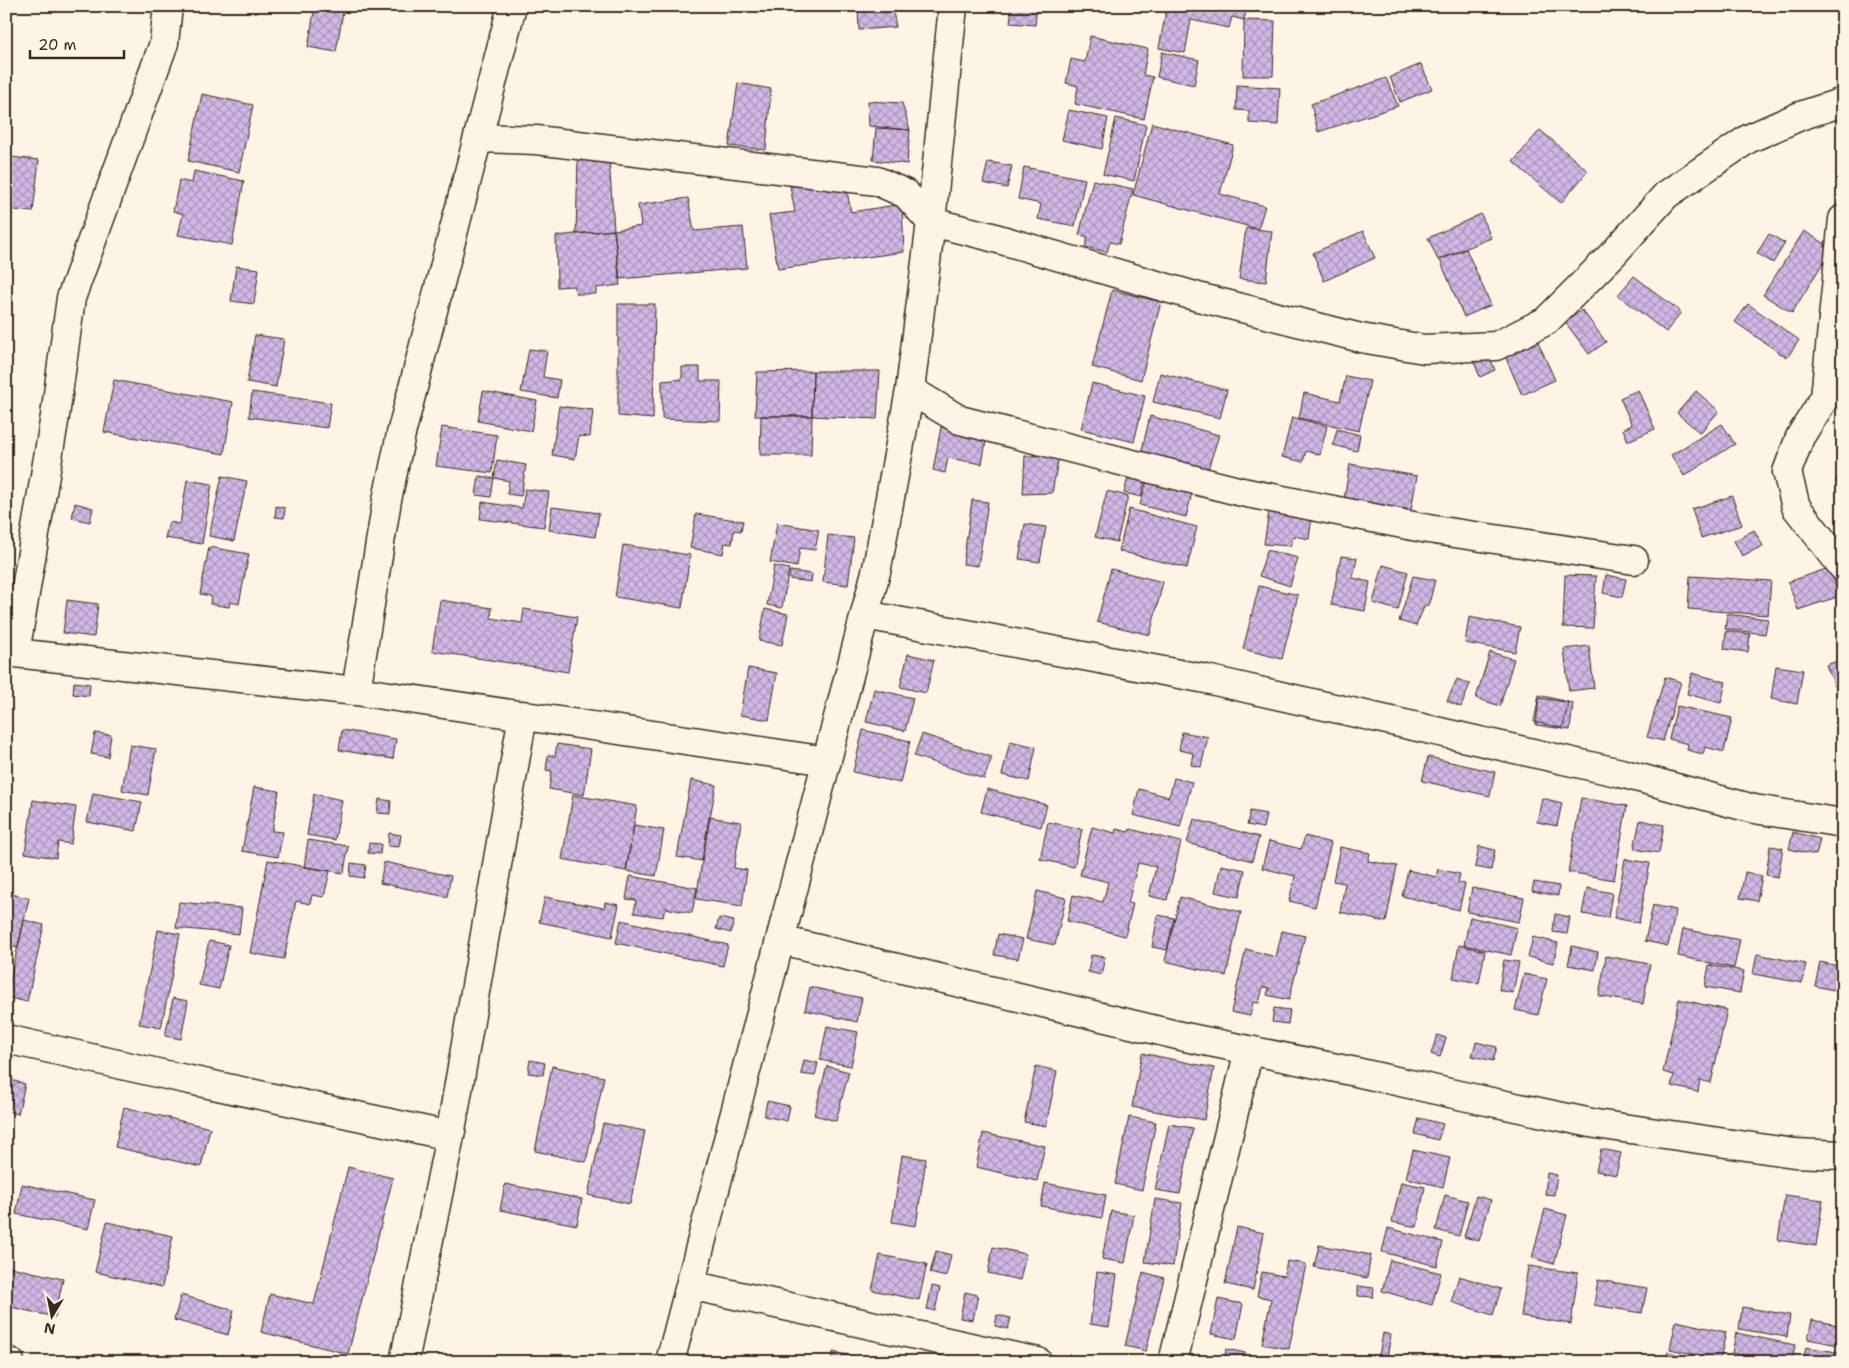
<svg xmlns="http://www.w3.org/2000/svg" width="1849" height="1368" viewBox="0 0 1849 1368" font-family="'Shantell Sans',sans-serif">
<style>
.building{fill:url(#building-cross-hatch);stroke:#3b2a1e}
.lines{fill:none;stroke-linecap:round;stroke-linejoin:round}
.minor-casing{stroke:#3b2a1e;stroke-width:31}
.minor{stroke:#fcf5e5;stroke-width:28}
</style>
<defs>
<pattern id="building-cross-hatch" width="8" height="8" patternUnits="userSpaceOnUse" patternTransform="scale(1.25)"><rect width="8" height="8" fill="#d1b7e5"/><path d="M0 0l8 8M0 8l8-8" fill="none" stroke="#ab95b9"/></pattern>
</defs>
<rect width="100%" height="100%" fill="#fcf5e5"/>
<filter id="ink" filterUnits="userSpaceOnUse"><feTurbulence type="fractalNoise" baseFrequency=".02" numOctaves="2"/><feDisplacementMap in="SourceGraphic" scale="10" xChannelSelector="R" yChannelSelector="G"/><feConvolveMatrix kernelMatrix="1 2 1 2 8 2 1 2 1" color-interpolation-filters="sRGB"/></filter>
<g filter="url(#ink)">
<path class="building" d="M315,6H344L336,52L308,47Z
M858,6H879L880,12H893L896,27L859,30Z
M1012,6H1037L1035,25L1010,23Z
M1167,6H1247L1244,20L1232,17L1229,28L1191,20L1185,53L1159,48Z
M1250,6H1271V11L1250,9Z
M1332,6H1372V9Z
M1244,20L1275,21L1273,76H1243Z
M1090,36L1148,49L1143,75L1153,77L1144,119L1075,104L1078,86L1066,83L1071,59L1085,62Z
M1162,52L1199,60L1194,85L1157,77Z
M1421,64L1432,89L1400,102L1390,77Z
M1386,78L1398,106L1318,132L1311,104Z
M738,83L771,89L766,150L729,146Z
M1237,85L1280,88L1278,125L1249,123V111L1236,110Z
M202,94L253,105L239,172L188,161Z
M868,101L902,103L910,130L869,126Z
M1069,110L1108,118L1102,149L1062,140Z
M1116,118L1146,125L1134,181L1103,174Z
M1152,123L1233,145L1220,194L1265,206L1258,229L1133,195Z
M876,128L910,130L907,164L873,160Z
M1540,130L1588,171L1561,203L1513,162Z
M10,157L39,160L33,212L6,209Z
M578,158L609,159L614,230L576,234Z
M988,162L1012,166L1007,188L983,183Z
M1024,167L1085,179L1075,226L1038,219L1041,204L1018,199Z
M194,171L244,181L232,245L178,235L183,214L173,211L179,180L192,183Z
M1093,180L1133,189L1119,244L1110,242L1107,252L1085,247L1088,237L1079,235Z
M845,181L851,212L902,204L904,252L778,269L769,215L795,212L790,186Z
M688,198L694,231L743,227L747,268L620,279L614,230L641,226L638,205Z
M1481,214L1491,238L1438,260L1428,238Z
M1246,228L1272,231L1266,282L1239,279Z
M614,230L620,285L596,288V294H577L573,286L557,287L556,236Z
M1363,231L1375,258L1324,281L1313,253Z
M1804,231L1832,248L1792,313L1763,295Z
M1769,234L1785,243L1773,263L1757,253Z
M1466,249L1491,305L1464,317L1440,260Z
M236,266L259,269L254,304L231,301Z
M1634,276L1681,312L1666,332L1618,295Z
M1112,290L1161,302L1141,380L1092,367Z
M618,304H655L653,419L618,416Z
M1748,304L1799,340L1787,358L1735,322Z
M1582,310L1606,342L1589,354L1565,322Z
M255,335L284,339L276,387L247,382Z
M1538,342L1555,380L1522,395L1505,356Z
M529,349L547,351L543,377L560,380L557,398L521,392Z
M1489,356L1495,370L1480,377L1474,362Z
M682,367H700V381H721L720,421L662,419V381L682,379Z
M813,371L812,416H755L757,372Z
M813,371H880L877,419L812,416Z
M1160,373L1227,390L1220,418L1153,402Z
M1346,376L1370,381L1359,431L1299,418L1304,393L1340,401Z
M114,380L233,402L224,454L104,432Z
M1092,383L1145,396L1134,442L1081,429Z
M1638,390L1655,429L1628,441L1623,429L1632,425L1620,398Z
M483,391L537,401L531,431L478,421Z
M1696,391L1719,411L1700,433L1677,413Z
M252,392L331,403L327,428L249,417Z
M559,406L593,410L590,437L579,436L575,459L552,455Z
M761,416H812L811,455H760Z
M1150,416L1219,435L1207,472L1141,454Z
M1292,417L1327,426L1320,455L1306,451L1303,462L1282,457Z
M1722,424L1735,444L1684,476L1671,455Z
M442,427L497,435L492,473L436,466Z
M941,427L987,435L982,464L948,458L945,473L933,470Z
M1337,429L1360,435L1357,451L1333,445Z
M1059,455L1052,493L1023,494L1025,456Z
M497,460L526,465L521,496L507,494L509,481L494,478Z
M1350,464L1417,476L1411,510L1344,499Z
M1129,474L1146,478L1141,497L1124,493Z
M1149,474L1194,485L1186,517L1140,505Z
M1843,474V489L1835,481Z
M222,476L247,481L234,541L209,536Z
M479,476L494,478L491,497L476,495Z
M187,480L212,484L202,544L165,538L169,522L180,524Z
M525,489L549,492L544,527L480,519L482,502L522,508Z
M1107,491L1128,496L1117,542L1095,537Z
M1732,496L1742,525L1701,538L1692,509Z
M972,500L988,502L978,566L963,564Z
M75,503L93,508L90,522L72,518Z
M276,506L285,508L284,518L275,517Z
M552,507L599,513L595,537L549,530Z
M1129,509L1197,527L1187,568L1119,551Z
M1269,511L1312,516L1309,539L1294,536L1290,546L1264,544Z
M696,514L743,521L741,531L734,530L732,544L725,543L723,554L690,548Z
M777,523L819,530L815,550L800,548L797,567L770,562Z
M1025,524L1046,527L1040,562L1019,559Z
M1754,530L1763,546L1742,556L1734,541Z
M6,533H10L6,559Z
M828,535L854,538L848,585L823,582Z
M623,545L690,555L682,608L615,597Z
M209,547L249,554L239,604L230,602L229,607L210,604L211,596L200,594Z
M1267,550L1298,558L1290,586L1259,576Z
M1341,556L1357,558L1353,578L1370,582L1365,611L1331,605Z
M1383,565L1408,572L1398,610L1373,603Z
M774,566L789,569L782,608L767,605Z
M1829,568L1840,596L1798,610L1788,582Z
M1111,569L1163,582L1150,635L1097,622Z
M790,571L812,574L811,582L789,579Z
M1565,575L1596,576L1593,628L1563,627Z
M1606,575L1626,579L1622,597L1603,593Z
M1413,576L1435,580L1429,604L1424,607L1416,626L1399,621Z
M1690,576L1771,581L1768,615L1688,609Z
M1259,586L1298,595L1282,659L1243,649Z
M67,600L98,604L94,637L63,633Z
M440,600L492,608L491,618L522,623L524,609L577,617L568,672L432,651Z
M765,609L788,614L782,645L759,641Z
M1727,614L1768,619L1765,634L1725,629Z
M1469,617L1520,627L1515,652L1465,643Z
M1726,631L1750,634L1748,652L1724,649Z
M1589,646L1594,688L1569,691L1564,649Z
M1490,652L1514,659L1500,706L1476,698Z
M908,654L934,660L926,693L900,687Z
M1843,659V686L1836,689L1826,665Z
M1776,666L1803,670L1797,704L1771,699Z
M748,668L777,673L769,720L740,715Z
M1692,673L1726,682L1721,703L1687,694Z
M1665,677L1681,682L1663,741L1647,737Z
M1457,679L1470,684L1461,707L1447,701Z
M74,682L90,684L89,696L73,694Z
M874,689L913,698L905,731L866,722Z
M1539,695L1568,702L1563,728L1534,722Z
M1539,698L1573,703L1570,730L1536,725Z
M1677,706L1732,718L1724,752L1705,747L1703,754L1687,750L1688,744L1669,739Z
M342,730L396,739L393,759L339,750Z
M863,730L910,741L900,783L853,772Z
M1182,732L1208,737L1201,767L1191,765L1193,753L1179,750Z
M95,733L111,735L108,757L91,754Z
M922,734L992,757L984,779L914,756Z
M1010,741L1036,747L1029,781L1002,775Z
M557,744L591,749L584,795L549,789L552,771L546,770L548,755L555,756Z
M130,745L156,749L148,795L122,790Z
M1428,757L1495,772L1490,796L1422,781Z
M1174,778L1192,782L1180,827L1133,815L1139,789L1169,797Z
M691,780L716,785L702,861L677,857Z
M254,787L279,791L272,831L283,832L278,857L242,851Z
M987,789L1047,805L1041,827L981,812Z
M93,793L142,802L136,831L87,822Z
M314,794L342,800L335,840L307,835Z
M573,795L637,806L626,871L562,859Z
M1542,798L1562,803L1557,826L1537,822Z
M1581,798L1627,806L1614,880L1568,872Z
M379,799L391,801L390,814L377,813Z
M33,800L76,807L71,844L58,842L56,858L25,853Z
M1250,811L1266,814L1263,828L1247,825Z
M709,817L741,822L734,868L747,870L742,906L696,899Z
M1194,819L1259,837L1252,861L1187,843Z
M1640,820L1664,825L1659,853L1634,849Z
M1048,822L1082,829L1074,867L1040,859Z
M634,825L664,830L656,876L626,871Z
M1092,827L1115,833L1116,829L1129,832L1130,829L1181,842L1167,900L1149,896L1156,867L1138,863L1128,903L1133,904L1125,936L1067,921L1073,895L1103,902L1108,882L1080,875Z
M1793,832L1820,839L1816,855L1789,849Z
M389,833L401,835L399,847L388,846Z
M1305,836L1331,843L1315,907L1289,901L1295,876L1262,868L1269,841L1301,849Z
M308,840L348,846L344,873L304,867Z
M369,843L381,844L380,854L368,853Z
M1479,846L1495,850L1491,870L1475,867Z
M1770,846L1783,848L1778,877L1766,875Z
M1340,847L1370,853L1368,861L1397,866L1386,922L1340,912L1345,883L1333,881Z
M1625,859L1650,863L1639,923L1614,918Z
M268,860L330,871L324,897L312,895L310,904L296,901L284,959L250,953Z
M384,862L451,876L447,897L380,883Z
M351,863L366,865L364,878L350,876Z
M1221,865L1245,870L1239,897L1215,892Z
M1438,869L1460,874L1458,883L1465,884L1459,910L1402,896L1408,870L1436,877Z
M1745,872L1762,876L1757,901L1740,898Z
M630,876L697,888L692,913L665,908L663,917L634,913L636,900L626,899Z
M1534,882L1559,886L1558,896L1532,891Z
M1472,888L1524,898L1519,922L1467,912Z
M1587,888L1612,893L1608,918L1582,914Z
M1037,891L1066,898L1055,945L1026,939Z
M6,893L29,898L18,948L6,945Z
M545,897L604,908L605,902L619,905L612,937L539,922Z
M1180,897L1241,912L1226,976L1165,961Z
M179,902L242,908L239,934L176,928Z
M1653,905L1676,910L1668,946L1645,941Z
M1555,914L1570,917L1567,934L1553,932Z
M1158,915L1174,918L1167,950L1152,947Z
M1470,917L1517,928L1511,955L1464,945Z
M719,918L734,921L731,933L716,929Z
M24,920L44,925L27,1002L6,997Z
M621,920L728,945L723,966L616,943Z
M1683,929L1740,940L1734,968L1678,956Z
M158,930L180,934L161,1028L139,1024Z
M1282,931L1305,936L1289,1000L1267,995L1269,988L1263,987L1259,1003L1253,1002L1250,1016L1231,1012L1246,949L1276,957Z
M998,934L1023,939L1018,959L994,955Z
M1533,937L1558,943L1553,963L1528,957Z
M209,941L229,945L219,989L199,985Z
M1459,945L1485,951L1479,983L1453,978Z
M1572,946L1598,952L1595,970L1568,965Z
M1757,954L1806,964L1802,983L1753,974Z
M1091,955L1105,957L1101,975L1088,972Z
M1606,956L1650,964L1643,1004L1599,996Z
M1504,960L1519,962L1513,993L1499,990Z
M1820,962L1843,967V992L1815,986Z
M1709,965L1744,971L1740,993L1705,987Z
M1524,974L1547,979L1538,1015L1515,1010Z
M810,987L862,998L857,1022L805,1010Z
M173,998L188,1001L181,1039L165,1036Z
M1679,999L1727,1010L1711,1083L1700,1080L1698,1092L1671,1086L1674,1075L1663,1072Z
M1274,1008L1290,1010L1288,1024L1272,1022Z
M827,1026L858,1032L851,1066L820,1060Z
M1437,1035L1446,1038L1440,1057L1431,1054Z
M1476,1042L1497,1047L1493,1061L1472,1056Z
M1142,1053L1214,1068L1204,1120L1132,1107Z
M530,1060L545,1063L543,1075L528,1073Z
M804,1060L818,1063L815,1076L801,1074Z
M552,1066L604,1077L586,1162L535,1151Z
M827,1066L849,1072L836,1121L814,1115Z
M1036,1066L1057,1071L1046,1126L1024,1122Z
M11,1080L25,1084L18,1114L6,1111V1096Z
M767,1101L790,1106L787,1121L764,1116Z
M124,1107L210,1128L201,1167L115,1147Z
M1129,1117L1156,1122L1142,1190L1115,1184Z
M1419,1118L1443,1124L1438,1140L1415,1134Z
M603,1123L645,1131L630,1204L588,1195Z
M1169,1124L1193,1128L1180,1194L1155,1190Z
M983,1133L1045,1146L1037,1181L976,1167Z
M1601,1149L1621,1153L1616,1175L1596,1171Z
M1413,1150L1450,1158L1443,1187L1406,1178Z
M902,1155L926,1159L916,1226L892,1222Z
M348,1167L393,1178L348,1354L261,1332L270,1294L314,1304Z
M1547,1173L1557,1175L1554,1195L1545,1194Z
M1401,1182L1425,1187L1417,1227L1392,1222Z
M1045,1183L1106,1195L1102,1218L1041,1206Z
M22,1184L95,1200L88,1229L16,1214Z
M505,1184L582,1199L577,1225L500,1210Z
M1445,1195L1468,1201L1459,1236L1436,1230Z
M1785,1195L1823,1200L1816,1246L1778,1240Z
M1476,1196L1491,1200L1479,1241L1464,1237Z
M1155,1199L1182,1203L1173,1266L1145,1262Z
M1545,1209L1567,1215L1554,1264L1532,1258Z
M1111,1211L1134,1215L1125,1263L1102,1259Z
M107,1222L173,1236L162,1287L95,1272Z
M1237,1227L1264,1233L1253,1290L1225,1284Z
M1388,1228L1443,1242L1437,1266L1382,1252Z
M1319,1245L1371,1255L1367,1278L1314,1267Z
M993,1247L1026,1254L1020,1280L988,1273Z
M936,1251L951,1255L946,1277L930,1273Z
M880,1255L927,1264L919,1300L872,1290Z
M1390,1260L1441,1273L1432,1305L1382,1291Z
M1287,1261L1306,1264L1289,1349L1262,1344L1271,1299L1257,1296L1262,1272L1284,1276Z
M6,1266L63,1279L55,1317L6,1306Z
M1528,1266L1578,1273L1571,1324L1521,1316Z
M1097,1272L1117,1275L1109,1327L1090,1324Z
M1143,1272L1164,1278L1146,1351L1125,1346Z
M1459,1276L1501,1289L1493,1315L1451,1302Z
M1598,1280L1647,1288L1642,1313L1594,1305Z
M932,1286L940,1288L935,1311L927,1309Z
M1358,1286L1374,1288L1373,1297L1358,1296Z
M965,1292L978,1295L973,1320L960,1318Z
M181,1295L234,1310L228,1335L174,1320Z
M1218,1299L1243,1304L1236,1339L1211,1334Z
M1742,1307L1790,1315L1787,1337L1739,1329Z
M997,1315L1011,1318L1008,1329L995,1326Z
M1812,1320L1843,1326V1346L1808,1339Z
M1676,1321L1726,1332L1720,1360L1670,1349Z
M1383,1333L1391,1335L1387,1357L1379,1356Z
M1736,1333L1795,1345L1792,1362H1773L1732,1353Z
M1806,1347L1843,1353V1362H1803Z
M1226,1349L1246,1353L1244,1362H1224Z
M833,1352L853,1356L851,1362H831Z
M1668,1352L1709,1362H1665Z
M1412,1356L1429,1359L1428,1362H1411Z"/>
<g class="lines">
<g class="minor-casing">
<path id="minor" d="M478,138L536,140L877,181L906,194L931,222L988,236L1198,297L1361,338L1424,349L1496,346L1546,321L1614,253L1666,195L1748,139L1800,116L1843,102
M1843,219L1825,397L1800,437L1787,472L1796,507L1843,567
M910,390L960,420L1242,492L1428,529L1634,560
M865,615L1206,679L1621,773L1754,809L1843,823
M6,652L356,691L827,761
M15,653L55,416L71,298L164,43L168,6
M356,691L387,500L401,434L512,6
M781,940L1185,1037L1356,1072L1463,1096L1596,1124L1794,1153L1843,1155
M6,1039L162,1074L450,1136
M690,1285L1038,1362
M6,1361L10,1362
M404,1362L450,1136L523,715
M670,1362L877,568L910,390L931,222L953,6
M1173,1362L1249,1050"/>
</g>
<use href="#minor" class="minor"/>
</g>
</g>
<rect width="1849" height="1368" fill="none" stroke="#fcf5e5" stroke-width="25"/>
<rect x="12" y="12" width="1824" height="1343" fill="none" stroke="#3b2a1e" stroke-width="2" filter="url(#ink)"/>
<g transform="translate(52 1316) rotate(190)" stroke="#fcf5e5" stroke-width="4" paint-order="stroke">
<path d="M0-4L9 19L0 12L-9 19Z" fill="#3b2a1e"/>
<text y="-8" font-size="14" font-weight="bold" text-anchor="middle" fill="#3b2a1e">N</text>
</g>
<path d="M30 50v8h94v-8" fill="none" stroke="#3b2a1e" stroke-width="2.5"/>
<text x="38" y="50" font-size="15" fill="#3b2a1e" stroke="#fcf5e5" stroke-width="4" paint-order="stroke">20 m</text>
</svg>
